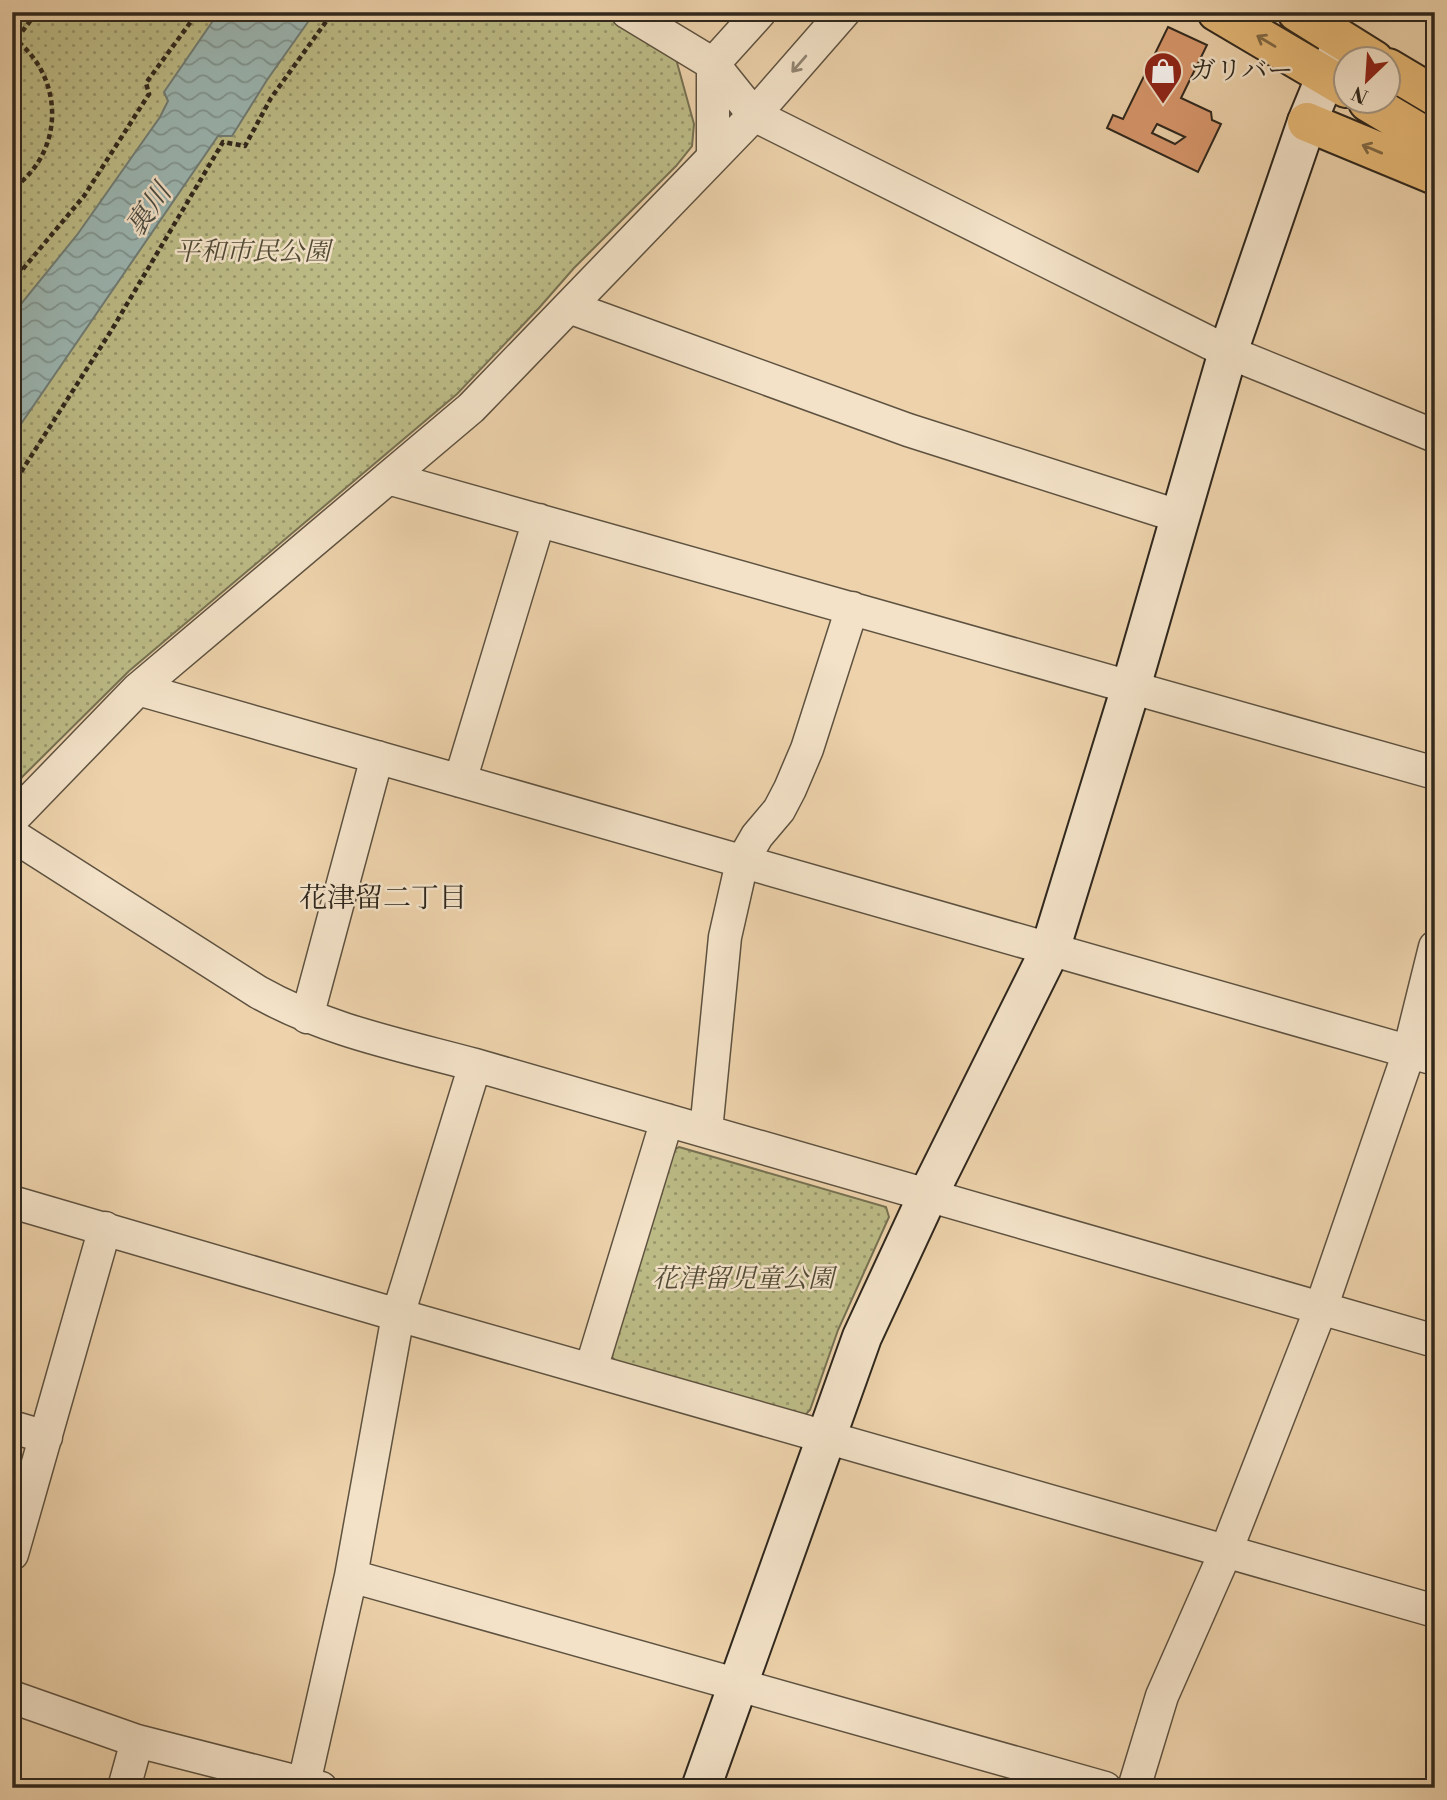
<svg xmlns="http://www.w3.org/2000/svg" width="1447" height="1800" viewBox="0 0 1447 1800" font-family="'Libre Bodoni','Noto Serif JP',serif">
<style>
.grass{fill:url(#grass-dots);stroke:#767152;stroke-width:2}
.water{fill:url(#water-waves);stroke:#707d76;stroke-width:2}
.building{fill:#d8976c;stroke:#2f271d;stroke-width:2;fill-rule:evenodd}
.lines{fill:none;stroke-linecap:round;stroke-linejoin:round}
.street-casing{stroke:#5e5240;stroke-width:35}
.secondary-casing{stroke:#2f271d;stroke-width:42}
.highway-casing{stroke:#2f271d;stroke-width:42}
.path{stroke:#2f271d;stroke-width:4.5;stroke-dasharray:5 3.5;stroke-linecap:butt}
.street{stroke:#f3e2c8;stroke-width:32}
.secondary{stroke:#f3e2c8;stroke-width:38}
.highway{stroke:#e6b976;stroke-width:38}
.oneway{stroke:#816945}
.oneway2{stroke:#918472}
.labels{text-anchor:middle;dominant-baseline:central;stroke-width:5;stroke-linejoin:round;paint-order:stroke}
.poi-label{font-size:26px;fill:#2f271d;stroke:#f3e2c8;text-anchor:start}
.park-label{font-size:26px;font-style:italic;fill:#524c37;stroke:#f3e2c8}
.water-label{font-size:28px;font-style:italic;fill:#4a4b42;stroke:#f3e2c8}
.neighbourhood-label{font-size:28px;fill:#2f271d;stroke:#f3e2c8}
</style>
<defs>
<pattern id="grass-dots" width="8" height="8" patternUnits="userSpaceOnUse" patternTransform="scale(1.75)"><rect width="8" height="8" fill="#bcbb86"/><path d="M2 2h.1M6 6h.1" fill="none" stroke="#99986d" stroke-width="1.8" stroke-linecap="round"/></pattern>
<pattern id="water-waves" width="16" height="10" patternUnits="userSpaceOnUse" patternTransform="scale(1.75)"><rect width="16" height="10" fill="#9bb6b2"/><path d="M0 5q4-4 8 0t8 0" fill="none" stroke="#7f9490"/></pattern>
</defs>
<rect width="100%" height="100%" fill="#edd2ab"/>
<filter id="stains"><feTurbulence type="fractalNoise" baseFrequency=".00286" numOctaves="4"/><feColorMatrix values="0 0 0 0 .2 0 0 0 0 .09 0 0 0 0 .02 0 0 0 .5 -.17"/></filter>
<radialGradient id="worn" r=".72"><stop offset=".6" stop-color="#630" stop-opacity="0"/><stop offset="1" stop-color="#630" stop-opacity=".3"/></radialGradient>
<path class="grass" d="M12,12H598L676,59L694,124L692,146L676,166L574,268L539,308L457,394L129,671L12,787Z
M679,1147L886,1207L889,1217L838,1330L810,1410L803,1417L618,1365L608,1351L667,1153Z"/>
<path class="water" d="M219,12H315L267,80L232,136H218L12,437V315L77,235L160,117L168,101L164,92Z"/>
<path class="building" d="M1168,27L1207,45L1181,98L1211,112L1212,120L1221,124L1198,172L1107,128L1113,115L1123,119ZM1157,124L1185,137L1175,144L1152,133Z"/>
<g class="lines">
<g class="street-casing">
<path id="street" d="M627,12L713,64L754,115L1228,352L1435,436
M713,157V64L760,12
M569,307L908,430L1181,517
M388,478L1435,773
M138,689L1435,1059
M460,781L539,520
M12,819L138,689L471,408L754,115L844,12
M12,835L258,992C325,1030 401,1045 475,1065L1435,1341
M307,1017L377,757
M706,1131L725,937L742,862L757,836L779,810L790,789L807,749L852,608
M12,1202L398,1315L1435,1611
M591,1369L667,1120
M12,1427L46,1437
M12,1554L105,1228
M351,1576L1105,1788
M12,1697L137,1741L321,1788
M304,1783L351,1576L398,1315L475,1065
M124,1788L137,1741
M1134,1788L1162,1696L1226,1551L1321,1308L1409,1052L1435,947"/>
</g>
<g class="secondary-casing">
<path id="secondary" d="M701,1788L862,1337L928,1195L1050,950L1131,687L1228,352L1307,122L1326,76L1342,46"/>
</g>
<g class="highway-casing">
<path id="highway" d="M1217,12L1346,88
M1297,12L1374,60
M1388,68L1435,96
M1368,102L1435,142
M1307,122L1435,175"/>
</g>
<path class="path" d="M12,37C65,75 66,152 12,189
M12,45L37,12
M12,263L22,271
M12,282L84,196L149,94L146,83L198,12
M12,486L111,331L223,142L245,146L271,98L333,12"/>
<use href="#street" class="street"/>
<use href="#secondary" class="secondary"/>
<use href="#highway" class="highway"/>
</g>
<defs><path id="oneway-shaft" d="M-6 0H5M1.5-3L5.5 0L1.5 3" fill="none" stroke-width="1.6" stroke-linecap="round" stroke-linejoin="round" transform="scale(1.75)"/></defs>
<g class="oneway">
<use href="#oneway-shaft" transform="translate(1266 41) rotate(-149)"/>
<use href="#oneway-shaft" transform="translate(1372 149) rotate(-157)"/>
</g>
<use class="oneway2" href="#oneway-shaft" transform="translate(799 64) rotate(131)"/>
<defs>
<g id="shop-pin" transform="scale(2.0125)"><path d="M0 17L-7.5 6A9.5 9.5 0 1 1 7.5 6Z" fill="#8f2418" stroke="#f3e2c8"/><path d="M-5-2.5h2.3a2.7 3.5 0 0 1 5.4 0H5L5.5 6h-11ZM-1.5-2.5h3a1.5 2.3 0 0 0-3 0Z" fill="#fff"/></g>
</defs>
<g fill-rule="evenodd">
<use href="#shop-pin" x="1163" y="71"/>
</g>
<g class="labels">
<g class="poi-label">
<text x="1190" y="71">ガリバー</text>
</g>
<g class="park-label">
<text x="252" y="252">平和市民公園</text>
<text x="743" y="1279">花津留児童公園</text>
</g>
<g class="water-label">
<text transform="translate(149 210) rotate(-55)">裏川</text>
</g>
<g class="neighbourhood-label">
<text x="383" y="898">花津留二丁目</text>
</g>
</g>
<rect width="1447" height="1800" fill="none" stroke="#edd2ab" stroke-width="42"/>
<rect x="14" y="14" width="1419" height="1772" fill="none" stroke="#2f271d" stroke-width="3.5"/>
<rect x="21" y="21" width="1405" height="1758" fill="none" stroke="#2f271d" stroke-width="2"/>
<g transform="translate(1367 80) rotate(205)"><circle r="33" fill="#f3e2c8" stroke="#a59784" stroke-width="2"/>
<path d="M0-5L12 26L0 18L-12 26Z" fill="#8f2418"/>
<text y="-10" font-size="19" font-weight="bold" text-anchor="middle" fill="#2f271d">N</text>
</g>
<rect width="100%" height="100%" filter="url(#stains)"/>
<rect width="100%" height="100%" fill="url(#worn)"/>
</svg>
